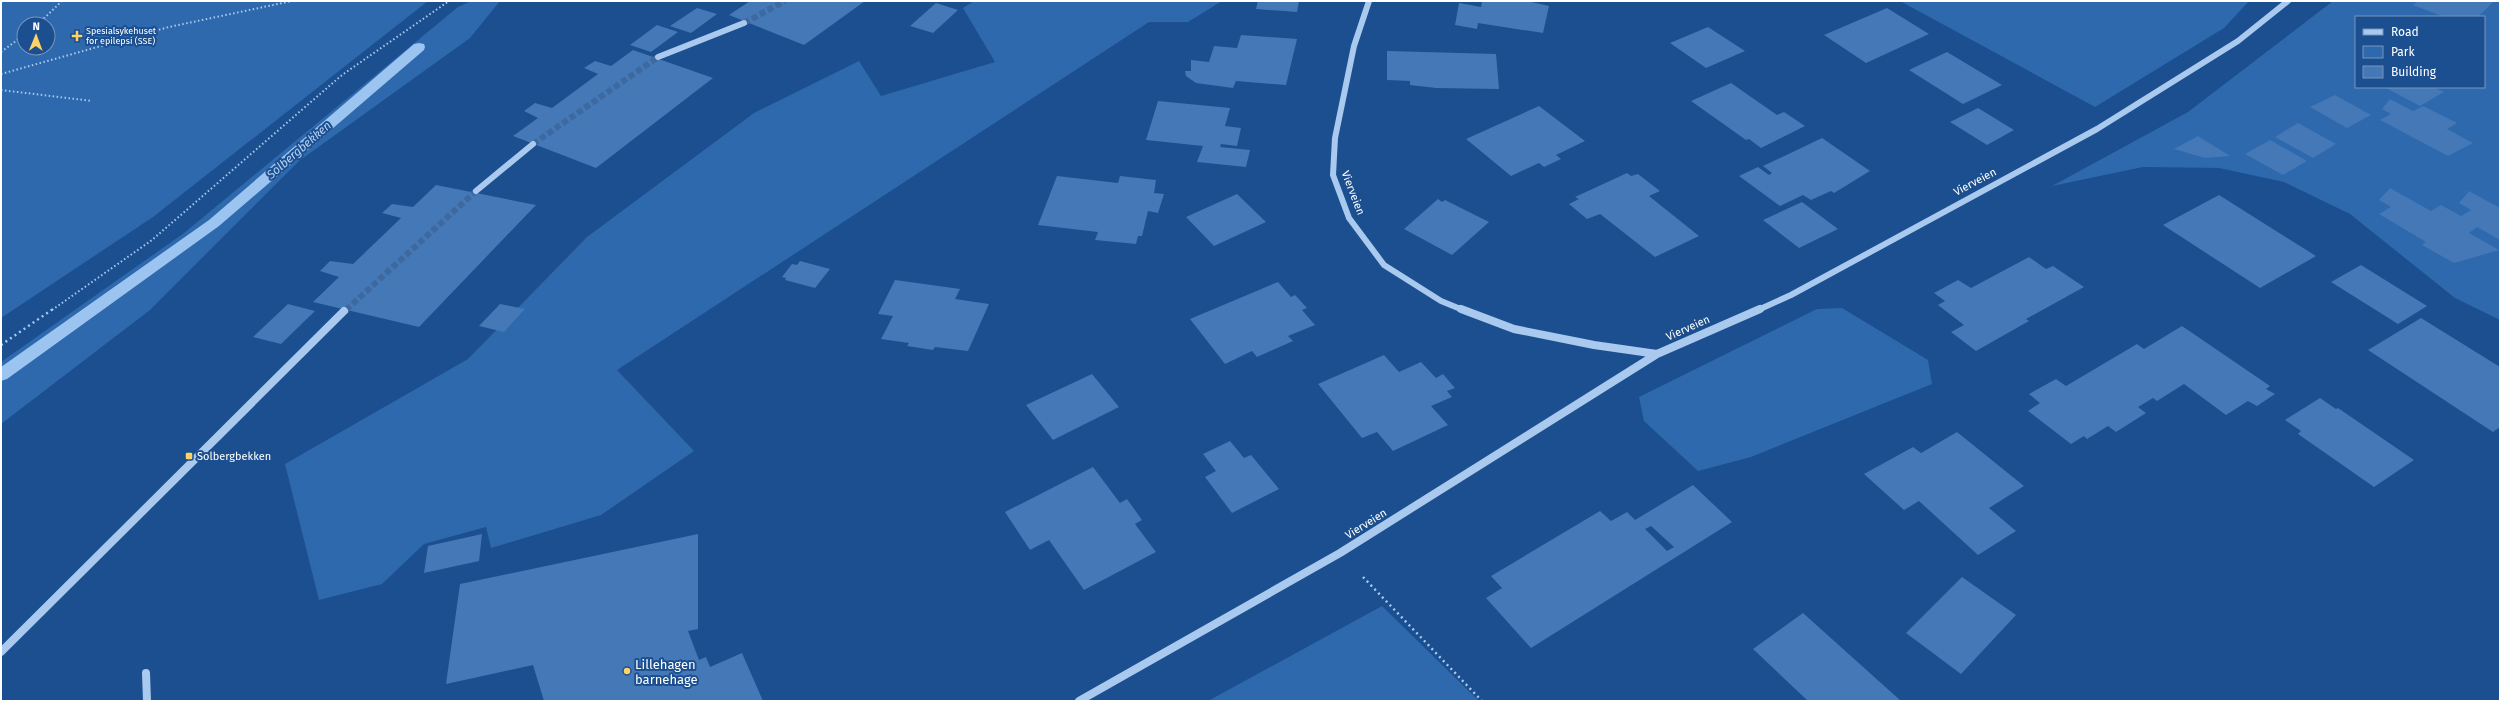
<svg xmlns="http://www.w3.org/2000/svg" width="2501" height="702" viewBox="0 0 2501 702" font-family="'Fira Sans',sans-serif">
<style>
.green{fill:#2e69ad;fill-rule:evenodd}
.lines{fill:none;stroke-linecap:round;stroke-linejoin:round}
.stream{fill:#9cc4f0;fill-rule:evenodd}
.building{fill:#4478b7;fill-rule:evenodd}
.minor-tunnel-far1{stroke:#3d69a0;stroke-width:6;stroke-dasharray:6 3;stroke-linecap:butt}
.minor-tunnel{stroke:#3d69a0;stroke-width:8;stroke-dasharray:8 4;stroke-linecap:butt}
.path-far1{stroke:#a9c9ee;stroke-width:2;stroke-dasharray:1.5 2.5;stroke-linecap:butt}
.path{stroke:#a9c9ee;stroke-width:2.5;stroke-dasharray:2 3.5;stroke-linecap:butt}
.minor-far1{stroke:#a9c9ee;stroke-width:6}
.minor{stroke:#a9c9ee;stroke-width:8}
.poi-dot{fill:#ffd166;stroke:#1b4f8f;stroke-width:1.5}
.labels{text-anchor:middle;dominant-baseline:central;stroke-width:4;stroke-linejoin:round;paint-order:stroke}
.far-poi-label{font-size:9px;fill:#fff;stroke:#1b4f8f;text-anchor:start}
.street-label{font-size:11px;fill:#fff;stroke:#1b4f8f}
.poi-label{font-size:11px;fill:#fff;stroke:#1b4f8f;text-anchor:start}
.water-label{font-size:12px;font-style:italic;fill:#b5d3f5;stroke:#1b4f8f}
.near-poi-label{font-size:13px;fill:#fff;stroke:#1b4f8f;text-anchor:start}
</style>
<rect width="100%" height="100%" fill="#1b4f8f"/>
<path class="green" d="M1,1H428L153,217L1,318ZM24,24H48V48H24Z
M471,1H500L470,38L299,161L150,310L1,424V362L184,233L458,7Z
M974,1H1222L1188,22H1149L617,370L694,451L601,515L491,548L486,527L424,544L382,584L319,600L285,464L468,359L587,237L754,113L859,61L881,96L995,62L963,8Z
M1900,1H2249L2224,28L2095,107Z
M2333,1H2500V320L2455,298L2350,214L2284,182L2219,168L2143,167L2052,186L2188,112ZM2356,17H2484V87H2356Z
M1842,308L1928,360L1932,384L1751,457L1698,471L1644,421L1639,397L1817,309Z
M1382,606L1479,701H1208Z"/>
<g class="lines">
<path class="stream" d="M419,43L424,44L425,47L424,50L219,226L7,379L1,381V367L209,220L414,44Z"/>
</g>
<path class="building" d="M750,1H865L804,45L729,15Z
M1258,1H1299L1297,12L1256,9Z
M1482,1H1527L1549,6L1543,33L1478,23L1477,29L1455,25L1459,3L1481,7Z
M2418,1H2494L2478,17H2444L2413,5Z
M936,3L958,10L933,33L910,26Z
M697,8L717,14L691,33L670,26Z
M1887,8L1929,34L1866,63L1824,35Z
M657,25L678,32L651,52L630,45Z
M1708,27L1745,51L1706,68L1670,43Z
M1241,35L1297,39L1286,85L1236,81L1233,88L1196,83L1186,76L1185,71H1191V60L1209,62L1214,46L1237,48Z
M633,50L713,78L596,168L513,136L538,118L524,111L535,103L552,108L598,74L584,68L595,61L611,66Z
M1387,51L1496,54L1499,89L1436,88L1410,85V81L1387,80Z
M1947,52L2002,85L1963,104L1909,70Z
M1731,83L1777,115L1784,112L1805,126L1761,148L1749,139L1746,140L1691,101Z
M2384,87H2433L2444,92L2420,106Z
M2335,95L2371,115L2347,128L2310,107Z
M2390,99L2413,111L2423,106L2457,123L2447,129L2473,143L2448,156L2380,120L2391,114L2382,109Z
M1158,101L1230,108L1225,126L1241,128L1237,146L1221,144L1220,147L1250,150L1246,167L1197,162L1203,146L1146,140Z
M1539,106L1585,141L1556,155L1561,159L1544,167L1539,163L1511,176L1466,139Z
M1978,108L2014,130L1987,145L1950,122Z
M2298,123L2336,144L2313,158L2275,137Z
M2198,136L2230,156L2205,158L2174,149Z
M1822,138L1870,171L1834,193L1831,191L1811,200L1803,195L1780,206L1739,176L1758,167L1769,175L1772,173L1763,166Z
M2270,140L2307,161L2283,175L2245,154Z
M1627,173L1631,176L1638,174L1660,191L1649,196L1699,236L1655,257L1600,214L1587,219L1569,204L1579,199L1575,197Z
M1057,176L1118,183L1120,176L1156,180L1154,193L1164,194L1158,213L1148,211L1142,236H1138L1136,244L1095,240L1098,232L1038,225Z
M436,185L536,205L419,327L313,302L339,277L320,271L330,261L353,264L401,218L382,213L392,204L413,207Z
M2390,188L2431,211L2441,205L2461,216L2471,210L2459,203L2469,191L2500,208V240L2477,227L2469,233L2499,250L2454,263L2422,245L2426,242L2379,214L2391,207L2379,200Z
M1237,194L1266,222L1214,246L1186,217Z
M2219,195L2316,256L2260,288L2163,225Z
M1438,199L1442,202L1445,200L1489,222L1452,255L1404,229Z
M1802,202L1838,229L1799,248L1763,220Z
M2029,257L2046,269L2053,266L2084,287L2026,319L2029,321L1976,351L1951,332L1964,325L1938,305L1945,301L1934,293L1958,280L1971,288Z
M800,261L830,269L815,288L785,280L786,278L782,277L792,264L797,265Z
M2361,265L2427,306L2398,324L2331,282Z
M895,280L960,289L955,299L989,304L968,351L935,347L933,350L907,346L909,343L881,339L893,316L878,314Z
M1278,282L1291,297L1295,295L1307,308L1302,310L1315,325L1288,336L1293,341L1257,357L1252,351L1225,364L1190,319Z
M288,304L315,311L281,344L253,337Z
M500,304L525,309L504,332L479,326Z
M2421,318L2500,367V427L2493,432L2368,350Z
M2182,326L2270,386L2266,389L2275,394L2257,406L2248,401L2226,415L2184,384L2157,401L2153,398L2138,407L2146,413L2116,432L2108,426L2087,439L2084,436L2071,444L2028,411L2040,403L2029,394L2056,379L2066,386L2137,344L2144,349Z
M1384,355L1399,372L1421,362L1436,378L1443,374L1455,388L1447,391L1452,397L1431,406L1448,425L1393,451L1377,432L1362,438L1318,384Z
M1092,374L1119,407L1053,440L1026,405Z
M2320,398L2336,409L2338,408L2414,460L2374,487L2298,434L2301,431L2285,420Z
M1957,432L2024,486L1989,508L2016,531L1978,555L1919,501L1904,510L1864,474L1913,447L1921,453Z
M1230,441L1244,458L1251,455L1279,489L1232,513L1205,477L1216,471L1203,454Z
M1093,467L1120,503L1127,499L1142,520L1135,524L1156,552L1084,590L1049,540L1030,550L1005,512Z
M1693,485L1732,522L1531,648L1486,598L1502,588L1491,576L1600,511L1611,521L1627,512L1635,520ZM1651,526L1674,547L1667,551L1645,529Z
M482,534L479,561L424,573L428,546Z
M698,534V629L688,631L699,660L706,657L710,667L742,653L763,701H544L533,665L446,684L460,584Z
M1962,577L2016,615L1961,674L1906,633Z
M1803,613L1901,701H1808L1753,649Z"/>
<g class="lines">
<path class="minor-tunnel-far1" d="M744,23L785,1
M533,144L658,57
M346,310L476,191"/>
<path class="minor-tunnel" d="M344,311L347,309"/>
<path class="path-far1" d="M38,24L62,1
M1,52L24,35
M1,74L169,27L292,1
M1,90L92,101
M52,310L152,240L342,75L449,1"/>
<path class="path" d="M1,345L53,309
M1363,577L1482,701"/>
<path class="minor-far1" d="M1369,1L1354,46L1335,138L1333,175L1349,218L1384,265L1441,301L1463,310
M658,57L744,23
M476,191L533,144
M1758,310L1791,295L2097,129L2238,41L2288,1"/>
<path class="minor" d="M1461,309L1514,329L1594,345L1657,354
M1,652L344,311
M146,673L147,701
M1079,701L1340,553L1657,354L1760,309"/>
</g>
<g class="poi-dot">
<path d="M75 30h4v4h4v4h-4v4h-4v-4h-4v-4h4z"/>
<rect x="185" y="452" width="8" height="8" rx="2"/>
<circle cx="627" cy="671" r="4"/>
</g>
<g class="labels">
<g class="far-poi-label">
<text x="86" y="31">Spesialsykehuset<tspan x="86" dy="10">for epilepsi (SSE)</tspan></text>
</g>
<g class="street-label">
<text transform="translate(1975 182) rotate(-28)">Vierveien</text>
<text transform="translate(1353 193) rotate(69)">Vierveien</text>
<text transform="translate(1688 328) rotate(-24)">Vierveien</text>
<text transform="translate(1366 524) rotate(-32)">Vierveien</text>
</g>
<g class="poi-label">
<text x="197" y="456">Solbergbekken</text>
</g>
<g class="water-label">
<text transform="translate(299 150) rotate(-41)">Solbergbekken</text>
</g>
<g class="near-poi-label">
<text x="635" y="664">Lillehagen<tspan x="635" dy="15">barnehage</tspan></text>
</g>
</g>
<rect width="2501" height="702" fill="none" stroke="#ffffff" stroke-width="4"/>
<rect x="2355" y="16" width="130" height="72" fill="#1b4f8f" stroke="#7695bc"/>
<rect x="2363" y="29" width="20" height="6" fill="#a9c9ee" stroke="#7695bc"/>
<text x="2391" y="36" font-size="12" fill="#ffffff">Road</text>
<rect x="2363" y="46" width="20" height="12" fill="#2e69ad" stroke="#7695bc"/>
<text x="2391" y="56" font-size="12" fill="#ffffff">Park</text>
<rect x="2363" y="66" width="20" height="12" fill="#4478b7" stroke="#7695bc"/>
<text x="2391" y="76" font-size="12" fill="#ffffff">Building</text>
<g transform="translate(36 36) rotate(1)"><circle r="19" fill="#1b4f8f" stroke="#7695bc"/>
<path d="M0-3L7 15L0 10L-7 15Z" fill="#ffd166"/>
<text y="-6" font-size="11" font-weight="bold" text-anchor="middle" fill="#ffffff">N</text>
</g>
</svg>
